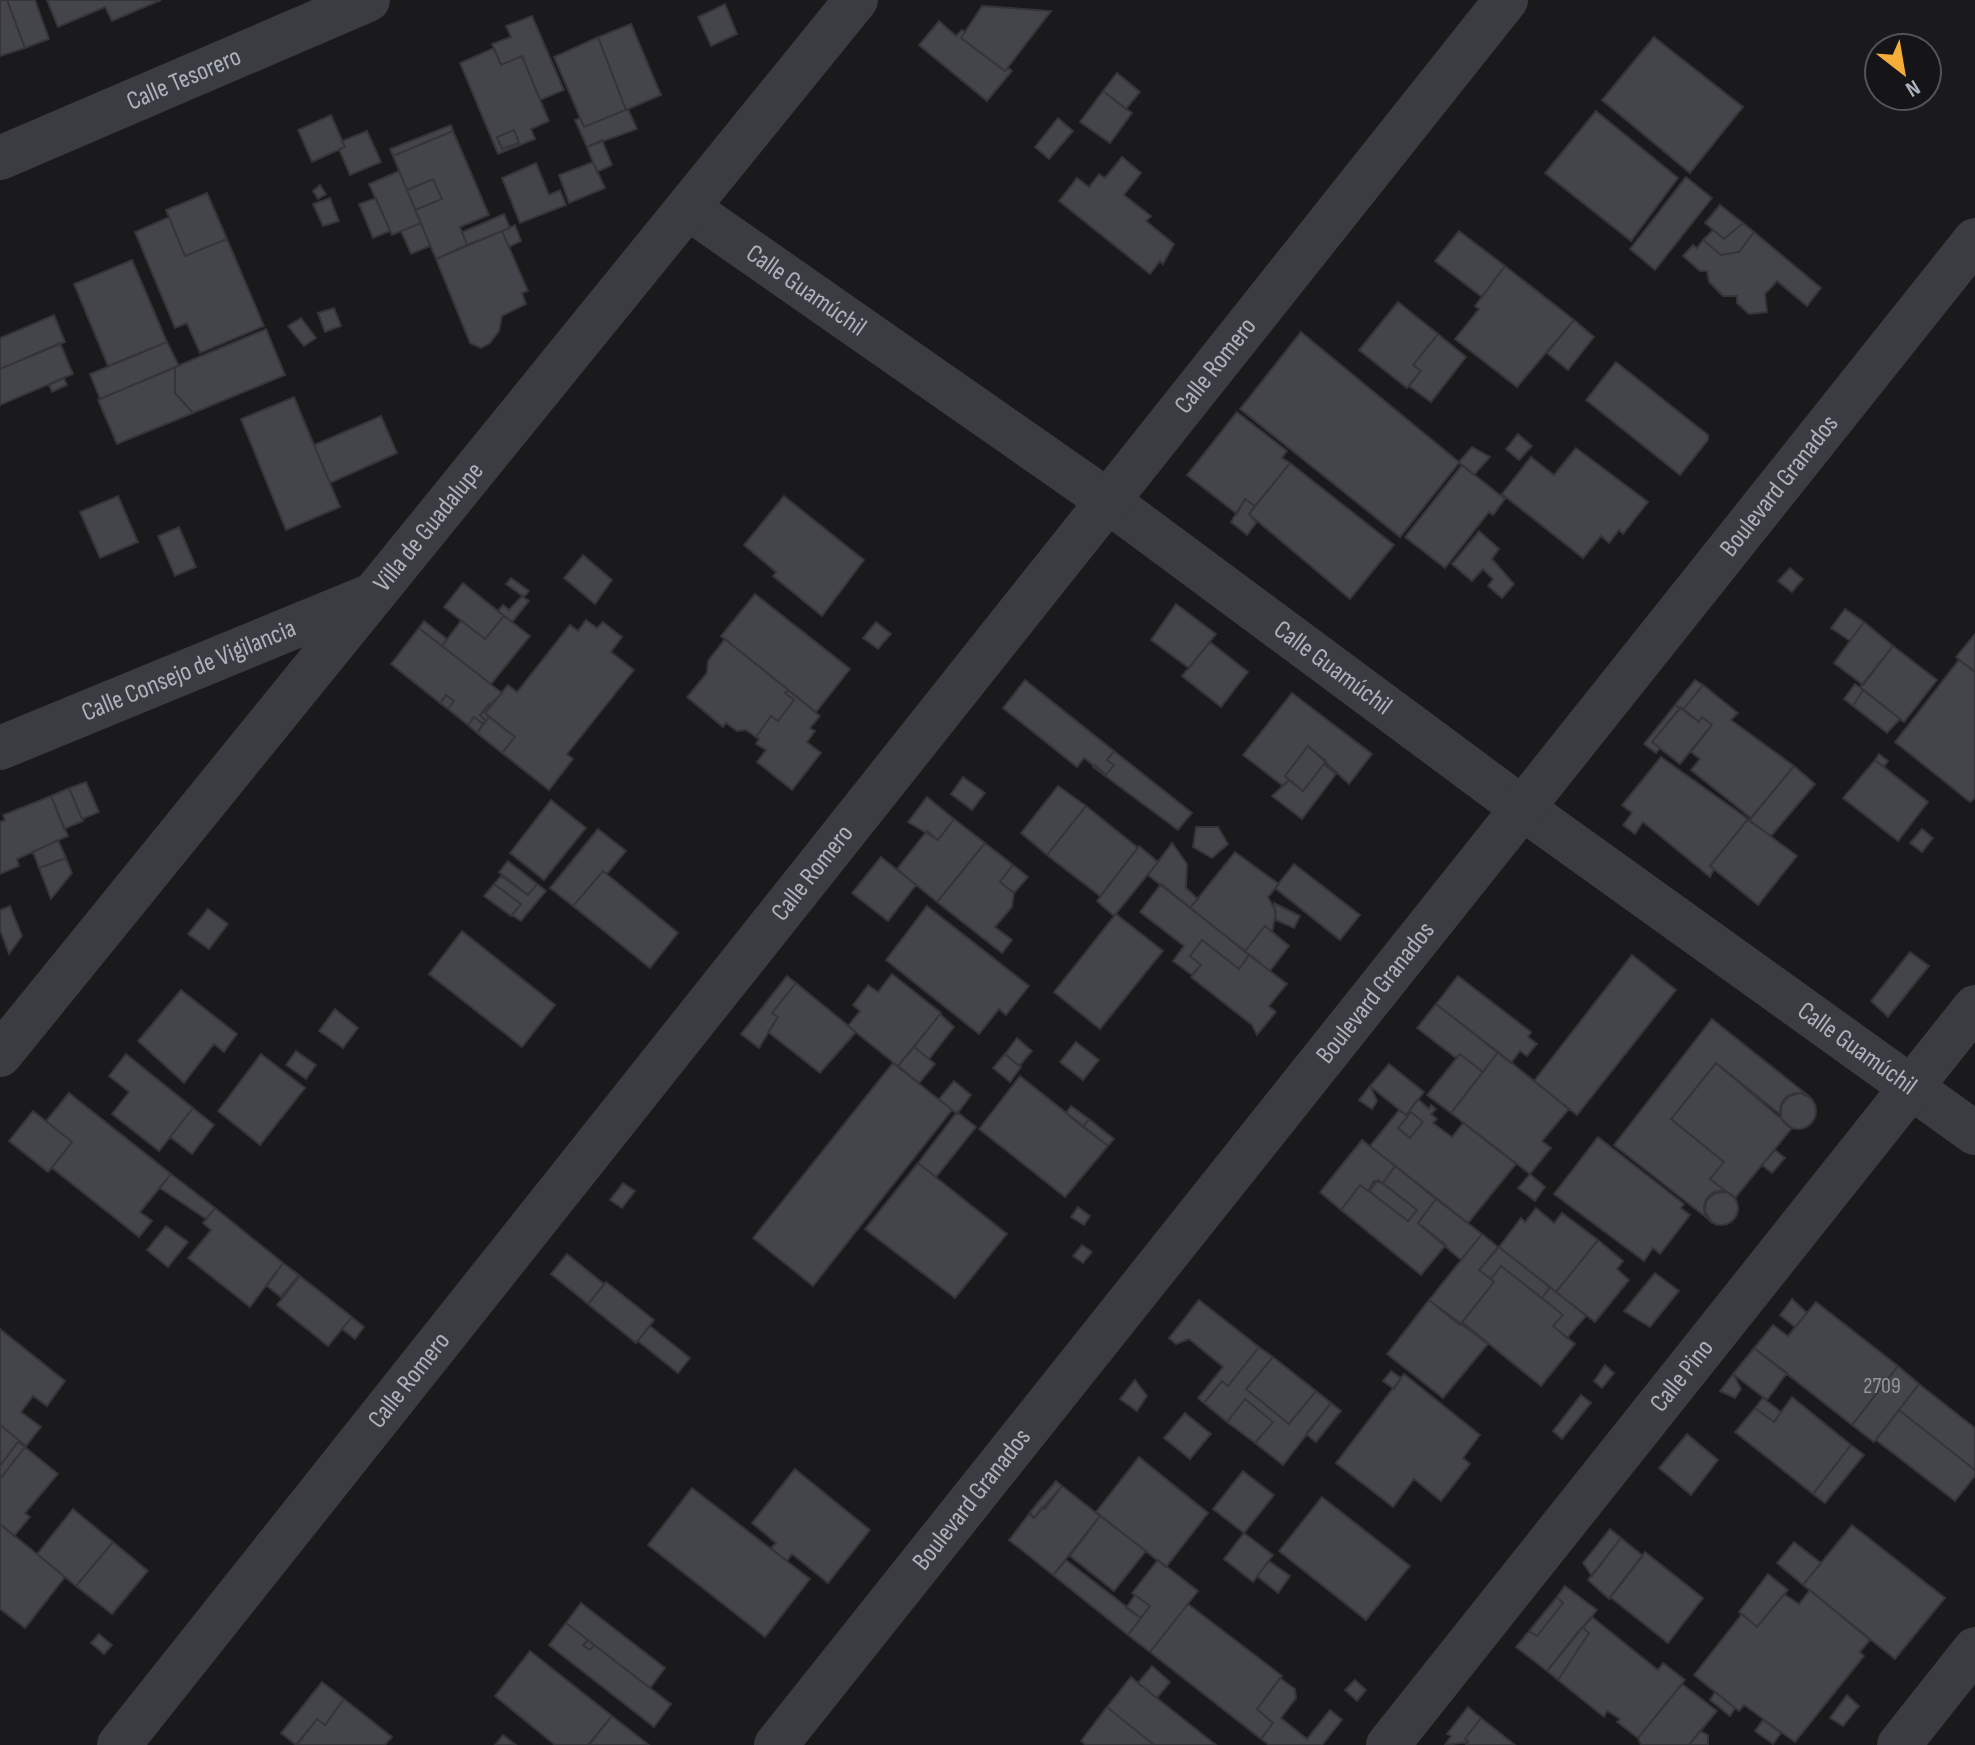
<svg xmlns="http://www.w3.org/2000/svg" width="1975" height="1745" viewBox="0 0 1975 1745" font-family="'Sofia Sans Condensed',sans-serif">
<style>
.building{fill:#44454a;stroke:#343439;stroke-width:2;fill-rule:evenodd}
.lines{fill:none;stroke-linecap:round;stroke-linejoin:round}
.street{stroke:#3b3c42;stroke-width:44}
.labels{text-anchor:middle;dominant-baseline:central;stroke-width:7;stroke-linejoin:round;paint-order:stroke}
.number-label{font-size:22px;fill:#9297a0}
.street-label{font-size:26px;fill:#acb2bc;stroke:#151518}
</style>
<rect width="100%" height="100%" fill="#1a1a1d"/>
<path class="building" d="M0,0H7L25,48L0,56Z
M7,0H35L49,39L25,48Z
M47,0H161L112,21L105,7L58,27Z
M725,4L737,34L711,46L698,17Z
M982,6L1051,11L1005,71L961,38Z
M532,16L564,90L540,100L522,56L501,65L492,44L511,37L506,26Z
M939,21L956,36L962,30L965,32L961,38L1005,71L1008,68L1012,71L987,101L919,45Z
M631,24L661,95L626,110L598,37Z
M598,37L626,110L584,127L554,57Z
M1654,37L1743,107L1690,173L1602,100Z
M494,48L501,65L522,56L549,121L531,129L535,139L498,154L460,63ZM514,130L519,143L502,149L497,137Z
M1117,73L1140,92L1126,109L1103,91Z
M1103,91L1132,113L1110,143L1080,122Z
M628,109L637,129L587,147L575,120L580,118L584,127Z
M1596,111L1678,178L1631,241L1545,173Z
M331,115L345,147L312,162L298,130Z
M1058,118L1073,131L1049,159L1035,147Z
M451,125L453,131L393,156L390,149Z
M514,130L519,143L502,149L497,137Z
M367,131L381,162L350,175L339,149L345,147L342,141Z
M453,131L489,215L460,227L467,245L436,259L415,210L442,199L433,179L407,190L393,156Z
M602,140L612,165L597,172L587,147Z
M1122,157L1141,173L1124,195L1151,216L1146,221L1174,244L1163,264L1160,261L1150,274L1059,201L1077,178L1089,187L1099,174L1105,178Z
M593,162L605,188L569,203L559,175Z
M536,163L549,195L560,190L566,205L520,223L502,178Z
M399,171L421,223L392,235L369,184Z
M1686,177L1712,198L1655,270L1630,249Z
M433,179L442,199L415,210L407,190Z
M320,185L326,194L318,199L313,191Z
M207,193L227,239L185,256L166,210Z
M330,198L339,221L323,226L313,204Z
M376,198L390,231L373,238L359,204Z
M1720,205L1743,223L1724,239L1705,223Z
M504,214L510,228L467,245L462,232Z
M169,217L185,256L227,239L264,326L200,353L187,323L175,328L135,232Z
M421,223L430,246L411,254L401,231Z
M1743,223L1754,232L1739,252L1721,255L1703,240L1713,230L1724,239Z
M515,225L521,241L509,247L502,231Z
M502,231L528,291L522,293L526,304L502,316L499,331L490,343L481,348L470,343L436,259Z
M1459,231L1505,266L1482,297L1435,261Z
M1754,232L1821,288L1807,306L1777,281L1765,294L1767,312L1749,314L1737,303V296H1723L1709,282L1707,271H1700L1683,256L1693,245L1697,248L1703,240L1721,255L1739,252Z
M132,260L167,342L108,366L74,284Z
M1505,266L1574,320L1517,387L1455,339L1479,309L1475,306Z
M1398,302L1438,334L1413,365L1421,371L1407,388L1359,350Z
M334,308L341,326L325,332L318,313Z
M54,315L65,342L0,369V338Z
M301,318L316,338L304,346L288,326Z
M1574,320L1594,337L1568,370L1547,353Z
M266,329L285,375L193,413L175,393V367Z
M1301,332L1459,462L1472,447L1490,457L1474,475L1459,463L1400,537L1240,409Z
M1438,334L1466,357L1431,402L1409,386L1421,371L1413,365Z
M167,342L179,366L100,399L90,374Z
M60,343L73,374L0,405V369Z
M1616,362L1708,435V440L1680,475L1586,400Z
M175,367V393L193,413L117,444L98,400Z
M64,378L67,385L52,392L49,385Z
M294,397L340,507L286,530L241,419Z
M1237,412L1287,451L1282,458L1290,463L1255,506L1245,499L1237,514L1187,475Z
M381,416L397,453L330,483L314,445Z
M1518,434L1532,446L1519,460L1506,449Z
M1576,448L1648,502L1623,534L1619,530L1609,543L1601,536L1583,558L1502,494L1531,457L1554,475Z
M1290,463L1394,545L1350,599L1249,514Z
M1462,465L1505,499L1493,515L1489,512L1445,568L1405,537Z
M118,496L138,542L100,558L80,512Z
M784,496L864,560L822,616L773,576L776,572L744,545Z
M1245,499L1255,506L1249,514L1256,523L1247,535L1231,522Z
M179,527L196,567L175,576L158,536Z
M1479,531L1499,549L1492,559L1514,584L1502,598L1488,586L1493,579L1483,569L1472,581L1452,564Z
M583,555L612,580L595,604L564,578Z
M1790,568L1803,579L1792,592L1778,581Z
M511,578L529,591L524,597L506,584Z
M463,583L504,616L485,639L444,607Z
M755,594L850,669L816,712L721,636Z
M522,596L529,601L512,622L498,611L503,605L509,610Z
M1176,604L1216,634L1189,668L1151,640Z
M1845,609L1864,622L1850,641L1831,628Z
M504,616L530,636L491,684L442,646L461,621L485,639Z
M586,620L597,628L603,622L622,637L611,652L634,670L567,754L573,759L549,790L502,753L515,737L485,713L508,685L517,692L570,625L578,631Z
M424,621L447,639L442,646L419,628Z
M876,622L891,634L878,649L863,638Z
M1864,622L1893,646L1863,685L1834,663Z
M419,628L502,693L480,715L486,721L483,724L474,717L468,725L448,709L454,701L446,695L440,703L391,664Z
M1975,634V672L1956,657Z
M725,639L788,690L785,693L794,700L778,721L771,716L756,737L746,730L737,731L726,723L723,727L687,697L707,673L708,661Z
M1210,642L1248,672L1221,707L1182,676Z
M1893,646L1937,680L1904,722L1860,687Z
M1959,660L1975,672V798L1970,802L1895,742Z
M1025,680L1114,751L1107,760L1114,765L1106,775L1084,758L1077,767L1003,708Z
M1695,680L1703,685L1683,710L1675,705Z
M1855,684L1863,690L1853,706L1844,699Z
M1703,685L1738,713L1731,720L1794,766L1751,818L1691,770L1700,759L1691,752L1712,725L1702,717L1699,722L1683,710Z
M788,690L820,716L810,728L815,731L807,742L821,753L792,790L757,762L766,750L756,744L759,739L756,737L771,716L778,721L794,700L785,693Z
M1863,690L1900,719L1887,733L1853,706Z
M1292,693L1372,754L1349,784L1308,746L1285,776L1289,780L1283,786L1243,755Z
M446,695L454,701L448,709L440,703Z
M489,704L492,705L485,713L489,717L486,721L480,715Z
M1675,705L1680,708L1652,742L1660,748L1656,753L1644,744Z
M1681,707L1699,722L1702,717L1712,725L1680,764L1652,742Z
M474,717L483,724L477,733L468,725Z
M489,717L515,737L502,753L477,733Z
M1308,746L1326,761L1303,791L1285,776Z
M1114,751L1192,813L1178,830L1093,767L1095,765L1106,775L1114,765L1107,760Z
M1879,754L1888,761L1884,767L1875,760Z
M1661,757L1748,819L1710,866L1714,869L1710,877L1643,822L1635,834L1623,825L1632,813L1622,805Z
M1875,760L1928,802L1898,841L1843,798Z
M1324,764L1336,774L1302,819L1272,796L1289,780L1303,791Z
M1794,766L1815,784L1771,836L1749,821Z
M963,777L985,793L972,810L951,794Z
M86,782L99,812L82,819L69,788Z
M1058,786L1086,806L1047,855L1021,833Z
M69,788L83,821L64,829L51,796Z
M51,796L68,836L17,859L19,866L0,874V822L5,820L3,815Z
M927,797L954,819L938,840L908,822Z
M551,800L586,828L544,880L510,853Z
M1086,806L1138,848L1100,896L1047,855Z
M954,819L985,843L937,902L897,869L927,831L938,840Z
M1748,819L1797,856L1758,905L1710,866Z
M1196,827H1218L1228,844L1212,858L1193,847Z
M598,829L626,851L607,874L603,871L573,906L550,888Z
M1922,829L1933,838L1922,852L1910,843Z
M58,840L66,858L39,868L33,852Z
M985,843L1013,865L1000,882L1014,893L1012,907L995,927L1012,940L1002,953L937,902Z
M1172,843L1187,864L1186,888L1198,899L1190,908L1148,875Z
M1139,846L1158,862L1114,916L1097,901Z
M1235,852L1279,884L1268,897L1276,912L1272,932L1265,926L1245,951L1190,908Z
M881,857L916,885L888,921L852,893Z
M66,858L72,873L51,899L39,868Z
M508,861L537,884L528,895L499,872Z
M1294,864L1360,915L1340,940L1275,888Z
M1013,865L1028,877L1014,893L1000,882Z
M603,871L678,933L650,968L573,906Z
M501,876L528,895L537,884L546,891L521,921L512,915L521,904L494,884Z
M494,884L521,904L511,916L484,896Z
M1161,884L1249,955L1239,969L1202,940L1190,956L1201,965L1192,975L1173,961L1184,946L1140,912Z
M1274,903L1300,916L1294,928L1276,920Z
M10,906L22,936L9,954L0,930V910Z
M927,906L1029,986L1006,1015L999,1009L979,1034L886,960Z
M208,909L228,924L209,949L188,934Z
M1116,914L1163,951L1100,1029L1054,992Z
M1265,926L1289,946L1270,971L1245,951Z
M462,931L555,1005L522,1047L429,974Z
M1202,940L1239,969L1249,955L1287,984L1269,1006L1276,1012L1257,1035L1252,1025L1191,977L1201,965L1190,956Z
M1910,952L1929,966L1888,1017L1871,1001Z
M1632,955L1676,990L1577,1115L1534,1081Z
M892,974L941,1013L898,1066L848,1026L860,1011L853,1005L868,985L878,992Z
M787,976L796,983L772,1013L778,1017L759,1048L741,1034Z
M1458,976L1531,1032L1528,1037L1537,1044L1527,1056L1520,1051L1511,1063L1436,1004Z
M796,983L856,1032L820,1073L768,1032L778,1017L772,1013Z
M181,990L237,1034L224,1052L214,1044L184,1083L138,1041Z
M1436,1004L1498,1052L1483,1072L1460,1054L1456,1058L1417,1028Z
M335,1009L358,1028L343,1048L319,1031Z
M940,1014L954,1027L929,1059L914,1047Z
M1712,1019L1810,1097L1800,1093L1789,1096L1782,1104L1781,1115L1716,1063L1671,1119L1724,1162L1710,1179L1727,1192L1715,1193L1706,1201L1705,1212L1712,1222L1614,1145Z
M1017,1038L1032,1051L1019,1066L1005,1054Z
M1076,1042L1099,1060L1083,1080L1060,1062Z
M914,1047L935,1064L919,1083L898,1066Z
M296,1051L316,1065L306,1079L286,1065Z
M1498,1052L1569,1109L1542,1141L1551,1148L1530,1174L1451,1113Z
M126,1054L193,1108L159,1151L112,1114L129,1092L109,1076Z
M261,1054L305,1088L260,1145L218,1111Z
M1005,1054L1021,1067L1010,1082L993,1068Z
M1460,1054L1483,1072L1451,1113L1427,1095Z
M893,1063L952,1110L813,1286L753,1238Z
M1716,1063L1792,1128L1735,1198L1710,1179L1724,1162L1671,1119Z
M1389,1064L1424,1092L1406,1115L1370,1086Z
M1020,1076L1108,1146L1065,1197L979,1129Z
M954,1081L971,1095L957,1114L939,1099Z
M1370,1086L1377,1101L1372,1109L1359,1100Z
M69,1093L171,1174L140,1212L152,1221L139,1237L52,1168L72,1142L46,1121Z
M1780 1111a18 18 0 1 1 36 0a18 18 0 1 1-36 0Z
M1418,1099L1429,1109L1431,1105L1436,1109L1431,1114L1437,1119L1433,1123L1452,1137L1463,1123L1516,1164L1468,1223L1370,1146L1399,1110L1406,1115ZM1411,1112L1423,1122L1410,1138L1398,1128Z
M1071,1106L1089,1119L1083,1127L1066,1113Z
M193,1108L214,1125L192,1154L170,1137Z
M33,1111L72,1142L48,1172L9,1141Z
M957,1112L976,1127L936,1177L918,1163Z
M1411,1112L1423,1122L1410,1138L1398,1128Z
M1089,1119L1114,1139L1108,1146L1083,1127Z
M1598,1137L1684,1204L1681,1208L1690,1215L1660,1254L1653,1248L1644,1261L1554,1194Z
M1362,1140L1395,1166L1383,1183L1374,1181L1368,1191L1360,1185L1341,1210L1320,1192Z
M1775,1150L1785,1158L1772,1173L1762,1165Z
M918,1163L1007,1234L955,1298L865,1229Z
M1395,1166L1436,1199L1418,1223L1446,1245L1421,1275L1341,1210L1360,1185L1368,1191L1374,1181L1369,1191L1408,1221L1417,1210L1383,1183Z
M171,1174L215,1208L206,1219L160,1188Z
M1530,1174L1545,1187L1535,1201L1518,1188Z
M1378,1180L1417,1210L1408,1221L1369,1191Z
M623,1183L635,1191L622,1208L610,1200Z
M1704 1208a17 17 0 1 1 34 0a17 17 0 1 1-34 0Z
M1436,1199L1482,1234L1461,1260L1418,1223Z
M1078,1207L1090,1216L1084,1225L1071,1217Z
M215,1208L283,1263L250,1307L188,1258L211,1230L203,1223Z
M1536,1208L1554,1223L1562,1213L1598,1240L1556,1292L1499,1247L1521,1218L1525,1222Z
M166,1226L188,1242L168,1267L147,1250Z
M1482,1234L1498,1247L1479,1270L1494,1282L1460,1325L1429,1300Z
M1598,1240L1623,1261L1617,1269L1629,1280L1595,1322L1556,1292Z
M1082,1245L1092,1252L1083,1263L1073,1256Z
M1499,1247L1550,1287L1542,1298L1501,1266L1491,1279L1479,1270Z
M567,1254L604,1284L588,1304L551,1274Z
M283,1263L299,1275L281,1297L267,1286Z
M1501,1266L1563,1315L1553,1326L1575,1344L1541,1386L1462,1322L1494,1282L1491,1279Z
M1655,1273L1679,1291L1650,1327L1624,1311Z
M300,1276L352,1317L328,1346L277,1305Z
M606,1282L654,1320L636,1343L588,1304Z
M1550,1287L1586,1316L1567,1338L1553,1326L1563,1315L1542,1298Z
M1792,1299L1807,1313L1795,1327L1780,1315Z
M1199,1300L1259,1347L1228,1386L1222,1381L1204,1403L1198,1398L1223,1367L1189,1339L1176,1344L1169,1338Z
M1429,1300L1488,1344L1443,1398L1387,1354Z
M1816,1302L1898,1366L1852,1425L1754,1348L1773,1325L1788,1336Z
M352,1317L364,1327L355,1339L342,1329Z
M650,1326L690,1358L678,1373L638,1341Z
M0,1329L65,1381L47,1406L33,1396L21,1412L41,1427L26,1446L0,1425Z
M1259,1347L1273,1357L1246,1389L1289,1424L1316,1391L1331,1403L1283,1465L1255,1443L1273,1422L1245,1399L1227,1422L1204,1403L1222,1381L1228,1386Z
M1754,1348L1787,1373L1767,1400L1733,1374Z
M1273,1357L1316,1391L1289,1424L1246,1389Z
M1605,1365L1614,1373L1602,1388L1594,1381Z
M1898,1366L1919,1384L1874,1442L1852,1425Z
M1391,1371L1401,1378L1394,1389L1383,1381Z
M1404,1374L1480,1435L1463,1458L1470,1464L1441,1501L1414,1479L1393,1507L1336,1463Z
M1733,1374L1741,1389L1735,1398L1720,1391Z
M1135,1380L1147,1396L1137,1411L1120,1399Z
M1919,1384L1975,1428V1470L1899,1410Z
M1581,1395L1591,1403L1562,1439L1553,1431Z
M1792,1397L1851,1445L1813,1494L1735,1432L1755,1408L1774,1422Z
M1763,1398L1781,1412L1774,1422L1755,1408Z
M1245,1399L1273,1422L1255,1443L1227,1422Z
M1331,1403L1341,1411L1316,1442L1306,1434Z
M1899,1410L1975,1470V1476L1955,1501L1876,1440Z
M1185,1413L1211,1434L1190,1459L1164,1438Z
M0,1425L26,1446L18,1442L0,1466Z
M1687,1434L1718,1460L1691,1495L1659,1468Z
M18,1442L25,1447L0,1479V1466Z
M1851,1445L1864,1455L1825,1503L1813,1494Z
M25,1447L58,1474L25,1513L30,1517L14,1536L0,1524V1479Z
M1139,1457L1208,1513L1166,1567L1096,1512Z
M795,1469L870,1530L828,1583L792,1554L787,1561L771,1548L776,1543L752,1523Z
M1243,1471L1274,1495L1244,1533L1213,1509Z
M1056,1481L1062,1486L1034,1518L1030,1512Z
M1062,1486L1100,1516L1053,1575L1009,1540L1029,1514L1034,1518L1042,1507L1045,1509Z
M692,1488L810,1579L765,1637L648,1545Z
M1322,1497L1410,1566L1366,1620L1279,1551Z
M73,1509L113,1542L76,1586L37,1554Z
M1100,1516L1146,1551L1114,1591L1070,1556Z
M0,1524L65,1577L25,1628L0,1609Z
M1852,1525L1945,1598L1895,1659L1803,1585Z
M1610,1529L1621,1538L1592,1576L1583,1563Z
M1244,1533L1273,1555L1253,1582L1224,1559Z
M1621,1538L1643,1556L1609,1599L1588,1580Z
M113,1542L148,1571L112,1614L76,1586Z
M1794,1542L1821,1563L1803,1585L1777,1563Z
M1645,1552L1703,1598L1668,1643L1610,1597Z
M1066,1560L1141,1618L1128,1635L1053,1575Z
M1158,1560L1198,1591L1150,1652L1128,1635L1150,1606L1132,1593Z
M1269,1561L1290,1576L1278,1593L1257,1576Z
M1768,1574L1788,1590L1757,1627L1739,1612Z
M1565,1586L1597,1610L1547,1671L1516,1647L1529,1631L1537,1636L1563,1603L1557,1597Z
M1810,1590L1870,1640L1860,1652L1864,1656L1795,1742L1744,1705L1739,1711L1694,1675L1742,1614L1757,1627L1784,1594L1799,1604Z
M1135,1595L1150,1606L1141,1618L1126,1608Z
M1557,1597L1563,1603L1537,1636L1529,1631Z
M581,1603L665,1668L650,1688L566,1623Z
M1188,1604L1282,1676L1257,1709L1273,1723L1261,1739L1150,1652Z
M1592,1617L1658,1670L1663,1663L1685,1680L1638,1738L1617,1722L1620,1719L1607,1711L1604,1717L1558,1680L1589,1633L1583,1628Z
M566,1623L588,1640L583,1645L590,1650L594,1645L671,1704L654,1727L549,1645Z
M1582,1627L1589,1633L1558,1680L1547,1671Z
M99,1634L112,1645L104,1654L91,1643Z
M588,1640L594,1645L590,1650L583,1645Z
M530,1651L612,1716L588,1745H555L495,1696Z
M1152,1666L1170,1682L1157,1698L1138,1683Z
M1131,1677L1138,1683L1216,1745H1154L1107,1707Z
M1280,1678L1295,1689L1296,1698L1281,1718L1307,1739L1330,1710L1342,1720L1322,1745H1269L1261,1739L1273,1723L1257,1709Z
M1355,1680L1366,1690L1357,1701L1345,1690Z
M322,1682L344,1699L325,1725L317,1719L296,1745L281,1733Z
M1682,1684L1717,1711L1689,1745H1641L1638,1738Z
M1715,1692L1735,1708L1730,1716L1710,1700Z
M1847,1695L1859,1706L1843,1726L1830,1718Z
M344,1699L392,1737L385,1745H297L317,1719L325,1725Z
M1107,1707L1154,1745H1086L1081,1741Z
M1468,1707L1481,1718L1465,1739L1468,1742L1445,1745L1451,1736L1447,1734Z
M612,1716L649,1745H589Z
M1481,1718L1515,1745H1466L1468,1742L1465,1739Z
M1763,1720L1781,1733L1773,1744L1755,1731Z
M1700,1731L1708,1735V1745H1689Z
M503,1735L516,1745H495Z"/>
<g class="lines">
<g class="street">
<path id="s1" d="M0,158L368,0"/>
<path id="s2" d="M688,208L1108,501L1522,808L1975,1133"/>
<path id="s3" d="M0,748L372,595"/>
<path id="s4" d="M0,1055L856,0"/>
<path id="s5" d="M119,1745L1506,0"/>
<path id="s6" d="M776,1745L1975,240"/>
<path id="s7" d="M1388,1745L1975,1007"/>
<path d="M1899,1745L1975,1649"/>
</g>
</g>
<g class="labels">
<g class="number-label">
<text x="1882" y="1386">2709</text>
</g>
<g class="street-label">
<text stroke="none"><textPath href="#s1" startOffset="200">Calle Tesorero</textPath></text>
<text stroke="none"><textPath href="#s2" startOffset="144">Calle Guamúchil</textPath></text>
<text stroke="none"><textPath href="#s5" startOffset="1762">Calle Romero</textPath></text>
<text stroke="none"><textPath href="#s6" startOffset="1610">Boulevard Granados</textPath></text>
<text stroke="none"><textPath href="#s4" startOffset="680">Villa de Guadalupe</textPath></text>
<text stroke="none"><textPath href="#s2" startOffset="792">Calle Guamúchil</textPath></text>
<text stroke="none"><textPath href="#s3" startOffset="204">Calle Consejo de Vigilancia</textPath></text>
<text stroke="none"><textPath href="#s5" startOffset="1114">Calle Romero</textPath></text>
<text stroke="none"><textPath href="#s6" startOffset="962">Boulevard Granados</textPath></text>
<text stroke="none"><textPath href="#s2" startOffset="1440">Calle Guamúchil</textPath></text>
<text stroke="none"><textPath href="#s7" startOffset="472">Calle Pino</textPath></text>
<text stroke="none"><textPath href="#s5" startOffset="466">Calle Romero</textPath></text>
<text stroke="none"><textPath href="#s6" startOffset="314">Boulevard Granados</textPath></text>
</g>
</g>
<g transform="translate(1903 72) rotate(149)"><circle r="38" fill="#151518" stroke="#51545a" stroke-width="2"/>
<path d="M0-6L14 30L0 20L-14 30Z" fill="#f6ac38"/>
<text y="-12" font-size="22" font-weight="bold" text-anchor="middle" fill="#acb2bc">N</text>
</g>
</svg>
